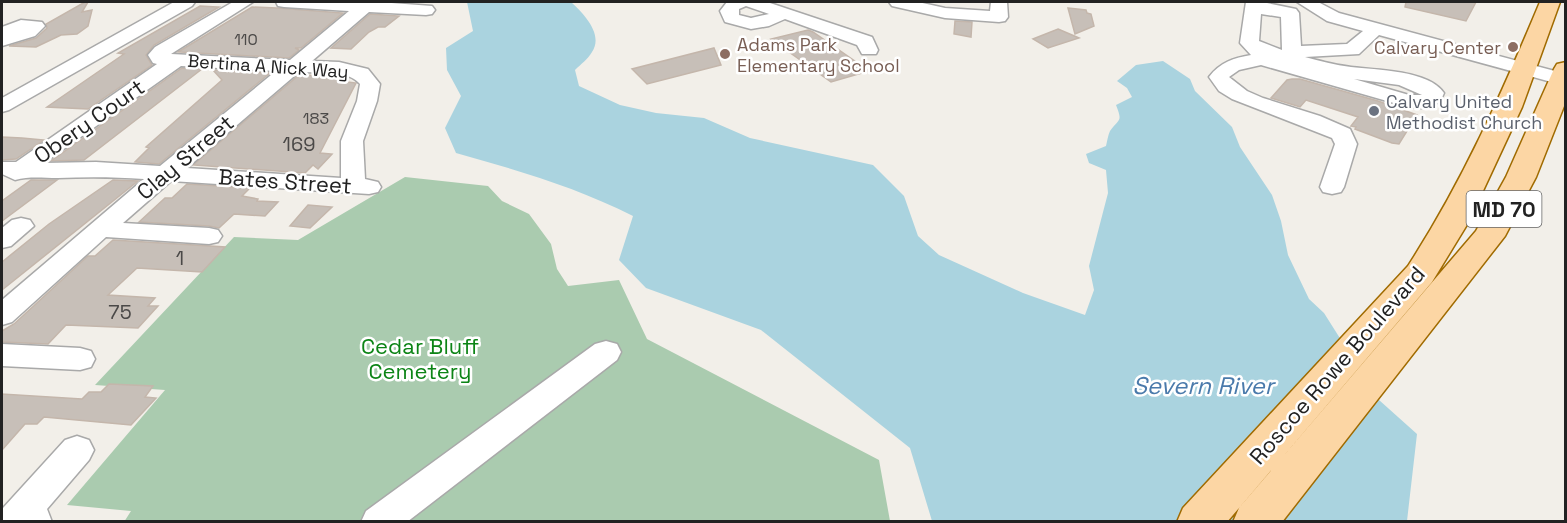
<svg xmlns="http://www.w3.org/2000/svg" width="1567" height="523" viewBox="0 0 1567 523" font-family="'Space Grotesk',sans-serif">
<style>
.cemetery{fill:#aacbaf}
.water{fill:#aad3df}
.building{fill:#c7bfb8;stroke:#c4b6ab;stroke-width:1.5}
.lines{fill:none;stroke-linecap:round;stroke-linejoin:round}
.minor-casing{stroke:#a9a9a9;stroke-width:3}
.major-casing{stroke:#a06b00;stroke-width:3}
.minor{fill:#fff;fill-rule:evenodd}
.major{fill:#fcd6a4;fill-rule:evenodd}
.education-dot{fill:#8d6e63;stroke:#fff;stroke-width:2}
.worship-dot{fill:#6b7280;stroke:#fff;stroke-width:2}
.labels{text-anchor:middle;dominant-baseline:central;stroke-width:5;stroke-linejoin:round;paint-order:stroke}
.far-number-label{font-size:16px;fill:#4b4948}
.far-education-label{font-size:18px;fill:#785e54;stroke:#fff;text-anchor:start}
.far-street-label{font-size:18px;fill:#222;stroke:#fff}
.far-worship-label{font-size:18px;fill:#5b616d;stroke:#fff;text-anchor:start}
.number-label{font-size:20px;fill:#4b4948}
.shield{fill:#fff;stroke:#646464;stroke-width:1.5}
.shield-label{font-size:21px;font-weight:bold;fill:#222}
.street-label{font-size:22px;fill:#222;stroke:#fff}
.park-label{font-size:22px;fill:#0c8416;stroke:#fff}
.water-label{font-size:24px;font-style:italic;fill:#4a7aab;stroke:#fff}
</style>
<rect width="100%" height="100%" fill="#f2efe9"/>
<path class="cemetery" d="M405,177L488,186L502,201L529,214L551,244L557,269L568,286L619,280L647,339L879,460L890,521L124,522L131,511L67,505L165,390L95,385L234,237L298,240Z"/>
<path class="water" d="M467,2H571C583,13 604,34 592,52C588,59 581,64 575,70L579,86L620,105L656,113L704,118L750,138L873,165L904,196L918,236L939,255L1023,293L1085,315L1094,290L1089,266L1108,193L1106,170L1089,163L1086,154L1106,146C1107,142 1108,135 1110,131C1119,118 1123,123 1116,105L1132,97L1127,88L1117,81L1136,65L1163,61L1190,79L1195,91L1232,127L1240,147L1272,195L1281,221L1288,255L1309,299L1324,313L1379,400L1417,434L1407,521H932L910,448L761,330L646,288L619,260L633,216C576,187 517,170 456,153L445,128L461,96L447,70L446,48L473,31Z"/>
<path class="building" d="M85,2H88L82,12L92,10L88,26L77,34L61,35L36,47L9,46L36,38L47,28L46,24Z
M1406,2H1476L1466,21L1405,7Z
M200,6L219,7L154,45L146,55L152,65L88,109L47,107L124,54L118,53Z
M252,7L277,8L343,13L301,48H295L299,50L289,58L178,52Z
M1068,8L1086,10L1087,13L1091,14L1094,26L1075,34Z
M370,14L399,16L385,27H378L369,32L351,49L331,48Z
M955,21L972,22L971,37L954,34Z
M1058,29L1079,38L1048,48L1033,39Z
M808,30L813,32L869,71L831,82L771,39Z
M714,48L721,65L647,84L632,69Z
M182,68L202,69L84,160L51,161Z
M213,70L270,73L159,164L135,162L149,148L146,147L222,80Z
M299,75L340,76L344,77L340,81L356,83L320,153L332,154L318,169L313,165L305,173L193,165Z
M1292,79H1300L1378,101L1417,115L1399,144L1392,143L1355,129L1356,127L1351,126L1358,117L1306,100L1300,107L1271,98L1287,80Z
M2,137L22,138L44,140L16,159L2,160Z
M31,180H57L2,221V201Z
M113,180L138,181L2,290V262L49,224Z
M187,184L250,188L242,196L258,199L257,201L278,202L265,216L234,214L219,228L209,226L139,222L165,198H172Z
M308,205L332,207L310,228L290,226Z
M113,240L225,247L202,272L137,268L108,295L155,298L148,306H158L138,328L66,325L48,344L2,342V331L14,324L88,256H95Z
M109,384L153,386L145,397L156,398L131,425L44,417L37,424H25L2,450V394L82,399L89,392H101Z"/>
<g class="lines">
<g class="minor-casing">
<path id="minor" d="M174,2H195L192,6L9,110L2,112V98Z
M233,2H253L171,54L290,60L349,11L284,7L278,6L276,2H378L432,6L435,10L432,14L426,15L369,12L312,61L339,62L368,69L380,84L377,101L363,141L365,179L378,182L381,187L378,192L369,194L171,181L123,223L209,228L218,230L222,236L218,242L209,244L106,237L12,322L2,325V300L144,179C115,177 87,177 58,178C42,178 30,176 15,180L2,174V162H16L157,64L153,63L148,55L155,47ZM181,66L276,71L160,166L96,162L44,163ZM299,72C318,73 347,69 360,84L357,101L341,141V178L187,168Z
M727,2H767L872,37L878,50L876,54H862L857,45L785,19L769,26L751,29L725,22L720,11ZM746,6L769,14L751,18L739,15V9Z
M889,2H918L945,8L990,11L991,2H1007L1008,17L1005,21L999,22L945,18L892,6Z
M1246,2H1262L1296,9L1299,13L1301,46L1347,44L1363,31L1327,21L1297,2H1318L1339,13L1566,74V84L1555,83L1379,35L1359,54L1305,57C1320,61 1335,65 1351,67C1376,70 1429,70 1444,93L1440,102L1422,108L1408,107L1261,65L1239,70L1229,77L1247,91L1263,98L1320,116L1350,129L1357,144L1344,187L1341,192L1332,194L1323,192L1320,187L1335,144L1332,138L1232,99L1219,91L1209,77C1220,62 1234,58 1251,55L1240,43ZM1261,14L1281,17L1282,50L1259,41ZM1354,79L1399,85L1422,95H1409Z
M21,20L42,22L45,26L35,36L2,46V27Z
M21,218L30,220L34,226L11,246L2,248V228L12,220Z
M606,341L617,344L621,352L617,360L407,522H361L366,511L595,344Z
M2,344L80,348L91,351L95,359L91,367L80,370L2,366Z
M77,436L89,440L94,450L89,460L47,509L52,522H2L3,508L65,440Z"/>
</g>
<g class="major-casing">
<path id="major" d="M1540,2H1560L1522,107L1468,223L1432,282L1227,522H1177L1183,508L1408,266C1462,183 1502,93 1540,2Z
M1566,62V101L1536,177L1505,236L1282,522H1233L1239,508L1476,231L1506,177L1554,69L1557,64Z"/>
</g>
<use href="#minor" class="minor"/>
<use href="#major" class="major"/>
</g>
<g class="education-dot">
<circle cx="1513" cy="47" r="6"/>
<circle cx="725" cy="54" r="6"/>
</g>
<circle class="worship-dot" cx="1374" cy="111" r="6"/>
<g class="labels">
<g class="far-number-label">
<text x="246" y="39">110</text>
<text x="316" y="118">183</text>
</g>
<g class="far-education-label">
<text x="737" y="44">Adams Park<tspan x="737" dy="21">Elementary School</tspan></text>
<text x="1501" y="47" text-anchor="end">Calvary Center</text>
</g>
<g class="far-street-label">
<text transform="translate(268 66) rotate(4)">Bertina A Nick Way</text>
</g>
<g class="far-worship-label">
<text x="1386" y="101">Calvary United<tspan x="1386" dy="21">Methodist Church</tspan></text>
</g>
<g class="number-label">
<text x="299" y="144">169</text>
<text x="180" y="258">1</text>
<text x="120" y="312">75</text>
</g>
<rect class="shield" x="1466.5" y="191" width="75" height="36" rx="4.5"/>
<g class="shield-label">
<text x="1504" y="209">MD 70</text>
</g>
<g class="street-label">
<text transform="translate(89 121) rotate(-35)">Obery Court</text>
<text transform="translate(185 157) rotate(-40)">Clay Street</text>
<text transform="translate(285 181) rotate(4)">Bates Street</text>
<text transform="translate(1337 365) rotate(-49)">Roscoe Rowe Boulevard</text>
</g>
<g class="park-label">
<text x="420" y="346">Cedar Bluff<tspan x="420" dy="25">Cemetery</tspan></text>
</g>
<g class="water-label">
<text x="1203" y="385">Severn River</text>
</g>
</g>
<rect width="1567" height="523" fill="none" stroke="#222222" stroke-width="6"/>
</svg>
